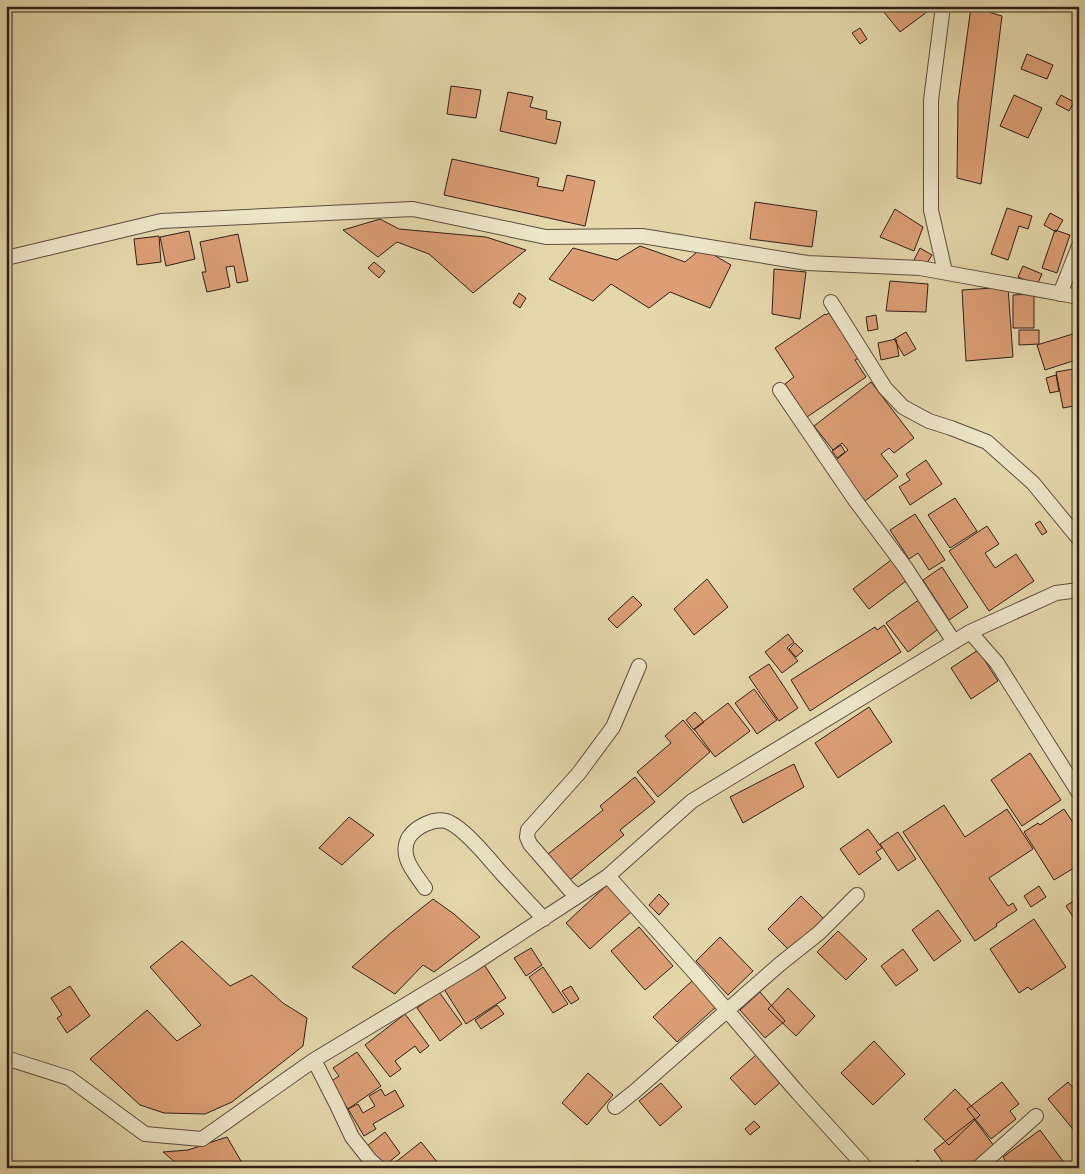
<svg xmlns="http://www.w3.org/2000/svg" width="1085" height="1174" viewBox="0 0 1085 1174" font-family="'EB Garamond',serif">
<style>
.building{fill:#dd9e76;stroke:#2e1f19}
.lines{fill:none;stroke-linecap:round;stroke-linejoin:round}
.street-casing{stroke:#5c4d3e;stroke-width:16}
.street{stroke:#ede6c8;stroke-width:14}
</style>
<rect width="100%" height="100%" fill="#e4d8ab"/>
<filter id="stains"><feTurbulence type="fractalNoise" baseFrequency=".004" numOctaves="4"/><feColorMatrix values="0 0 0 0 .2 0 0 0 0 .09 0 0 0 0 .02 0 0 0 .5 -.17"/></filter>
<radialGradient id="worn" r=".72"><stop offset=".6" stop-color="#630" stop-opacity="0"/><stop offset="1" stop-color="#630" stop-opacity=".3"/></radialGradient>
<path class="building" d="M879,6H935L900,32Z
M971,7L1002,16L981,184L957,178L958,102Z
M860,28L867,39L860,44L852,33Z
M1027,54L1053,65L1047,79L1021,69Z
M451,86L481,90L476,118L447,114Z
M508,92L533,97L530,107L547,111L546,119L561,122L556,144L500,131Z
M1014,95L1042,108L1028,138L1000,126Z
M1061,95L1074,102L1069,111L1056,104Z
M452,159L539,178L537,186L563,191L567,175L595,181L585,226L444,195Z
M755,202L817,211L812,247L750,239Z
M1007,208L1032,216L1028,229L1019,226L1008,260L991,254Z
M895,209L923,227L914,251L880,237Z
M1050,213L1063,220L1056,232L1044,225Z
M380,219L399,229L486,237L526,250L473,293L429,254L397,242L378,257L343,230Z
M1055,230L1070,235L1057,273L1042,268Z
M189,231L195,259L166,266L160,237Z
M238,234L248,281L237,283L234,266L226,267L230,287L207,292L202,272H206L200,242Z
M159,236L161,262L137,265L134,239Z
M640,246L685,262L702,248L731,265L710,308L670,292L649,308L611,284L593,301L549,279L573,248L617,260Z
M920,248L932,255L924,268L913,262Z
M374,262L385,271L379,278L368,268Z
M1023,266L1042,274L1037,285L1018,277Z
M774,269L806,272L800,319L772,314Z
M890,281L928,284L926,312L886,311Z
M1008,287L1013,357L966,361L962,290Z
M519,293L526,298L520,308L513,303Z
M1034,294V328H1013V295Z
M829,313L859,358L855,360L866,377L807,417L785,384L794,377L775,348L825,314L826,315Z
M876,315L878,329L868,331L866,317Z
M1019,330H1039V344L1019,345Z
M906,332L916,349L904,356L894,339Z
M1079,332V359L1045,370L1037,345Z
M896,339L899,356L881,360L878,343Z
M1079,368V405L1063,408L1056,372Z
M1056,375L1059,391L1050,393L1046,378Z
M871,382L914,438L894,453L889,448L881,454L898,476L865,501L835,461L848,450L842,443L833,450L814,426Z
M841,445L845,452L837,458L832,451Z
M926,460L942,484L910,505L899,487L910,480L906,474Z
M955,498L977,531L950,548L928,515Z
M915,514L945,560L929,570L918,553L909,559L890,530Z
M1040,521L1047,532L1042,535L1035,524Z
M987,526L999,544L985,553L995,568L1016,554L1034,581L989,611L949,551Z
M891,560L906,581L869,609L853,589Z
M942,567L968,607L949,620L923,580Z
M707,579L728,607L694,635L674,609Z
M633,596L642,605L617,628L608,619Z
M920,599L941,627L908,652L886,623Z
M884,625L901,652L810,711L791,680L875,627L877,630Z
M788,634L794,642L787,648L798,661L782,673L765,652Z
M795,643L803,651L796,657L789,649Z
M978,650L998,681L971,699L951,668Z
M769,664L798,708L779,721L749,677Z
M754,689L777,720L757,734L735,703Z
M728,703L750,731L715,757L694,729Z
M869,707L892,742L838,778L815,743Z
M695,712L704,722L694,730L686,720Z
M683,720L710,752L658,797L637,772L671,743L665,736Z
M1030,753L1061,800L1022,826L991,780Z
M794,764L804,787L743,823L730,797Z
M635,777L655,802L620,830L624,835L570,880L548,854L603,810L600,806Z
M944,805L965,837L1007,809L1033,849L989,878L1008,906L1013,903L1017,910L996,924L997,926L975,941L903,832Z
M1064,809L1079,832V865L1054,880L1024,832L1038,823L1040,825Z
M349,817L374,835L342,865L319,848Z
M868,829L882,848L876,852L881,859L859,875L840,849Z
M898,832L916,859L898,871L880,844Z
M607,885L632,911L590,949L566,923Z
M1039,886L1046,897L1031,907L1024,896Z
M659,894L669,904L659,915L649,905Z
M801,896L825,920L792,953L768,929Z
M1079,897V926L1066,906Z
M433,899L454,914L480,937L434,972L423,965L395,994L352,967L393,931Z
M938,910L961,941L934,961L912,930Z
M1034,919L1066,967L1031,990L1028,987L1019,993L990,949Z
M639,927L673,966L645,990L611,951Z
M838,931L867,959L846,980L817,952Z
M720,937L753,971L728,995L696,961Z
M182,941L230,986L252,975L283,1003L307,1018L303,1046L232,1102L205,1114L164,1113L140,1105L90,1059L147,1010L177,1041L201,1025L150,967Z
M531,948L542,965L526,976L514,958Z
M903,949L918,970L896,986L881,966Z
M483,963L506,998L466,1024L444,989Z
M543,967L568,1004L553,1013L529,977Z
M693,980L717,1006L677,1042L653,1017Z
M70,986L90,1016L67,1033L57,1018L62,1015L51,998Z
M571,986L579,999L571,1004L562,991Z
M788,988L815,1016L796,1036L768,1009Z
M439,992L462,1024L440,1041L417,1008Z
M760,992L785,1021L765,1038L740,1010Z
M497,1005L504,1014L481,1029L475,1020Z
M405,1014L429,1046L420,1053L415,1046L395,1061L401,1069L390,1077L365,1045Z
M874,1041L905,1074L873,1105L841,1073Z
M357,1052L381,1086L348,1109L330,1082L339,1076L333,1068Z
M756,1055L781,1082L755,1105L730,1078Z
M588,1073L613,1095L587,1125L562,1103Z
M1002,1082L1019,1104L1010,1111L1016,1119L991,1139L967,1109Z
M1068,1082L1074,1089L1079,1085V1130L1076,1133L1048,1099Z
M661,1083L682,1107L660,1126L639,1101Z
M381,1089L385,1096L395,1090L404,1106L373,1124L376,1129L364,1136L348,1109L358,1104L363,1113L375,1106L369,1096Z
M955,1089L980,1115L949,1145L924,1119Z
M974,1119L994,1146L966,1168H947L934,1150Z
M754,1121L760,1127L750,1135L745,1129Z
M1040,1130L1068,1168H1010L1003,1157Z
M385,1132L400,1153L383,1167L367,1146Z
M227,1137L245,1168H182L163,1152L188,1150Z
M421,1142L442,1168H394L392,1165Z
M918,1160L925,1168H908Z"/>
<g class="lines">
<g class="street-casing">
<path id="street" d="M943,6L931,100V210L945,272
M6,258L161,221L413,209L546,237L642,236L807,263L920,268L1079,297
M1060,294L1079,246
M831,302L885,388L903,407L929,421L951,428L987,442L1033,483L1079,539
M780,390L855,500L905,567L954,642
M970,632L997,663L1079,793
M608,876L694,972L798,1093L866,1168
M425,888C415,873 398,856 409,837C416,827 433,818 446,821C462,826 486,855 497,868C512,885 528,902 544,919
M578,896L569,889L530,844L527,837L528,830L579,773L613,727L639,666
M6,1058L69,1078L145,1134L202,1139L314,1060L472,965L578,896L608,876L692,801L970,632L1056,593L1079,590
M314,1060L337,1105L352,1137L370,1160L379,1168
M615,1107L634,1092L780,964L819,933L857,895
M978,1168L1036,1116"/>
</g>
<use href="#street" class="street"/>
</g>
<rect width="1085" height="1174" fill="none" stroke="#e4d8ab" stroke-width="25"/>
<rect x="8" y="8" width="1070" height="1159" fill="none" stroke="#2e1f19" stroke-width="2.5"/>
<rect x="12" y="12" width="1060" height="1149" fill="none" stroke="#2e1f19"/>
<rect width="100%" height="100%" filter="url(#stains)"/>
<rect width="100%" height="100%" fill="url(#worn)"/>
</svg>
